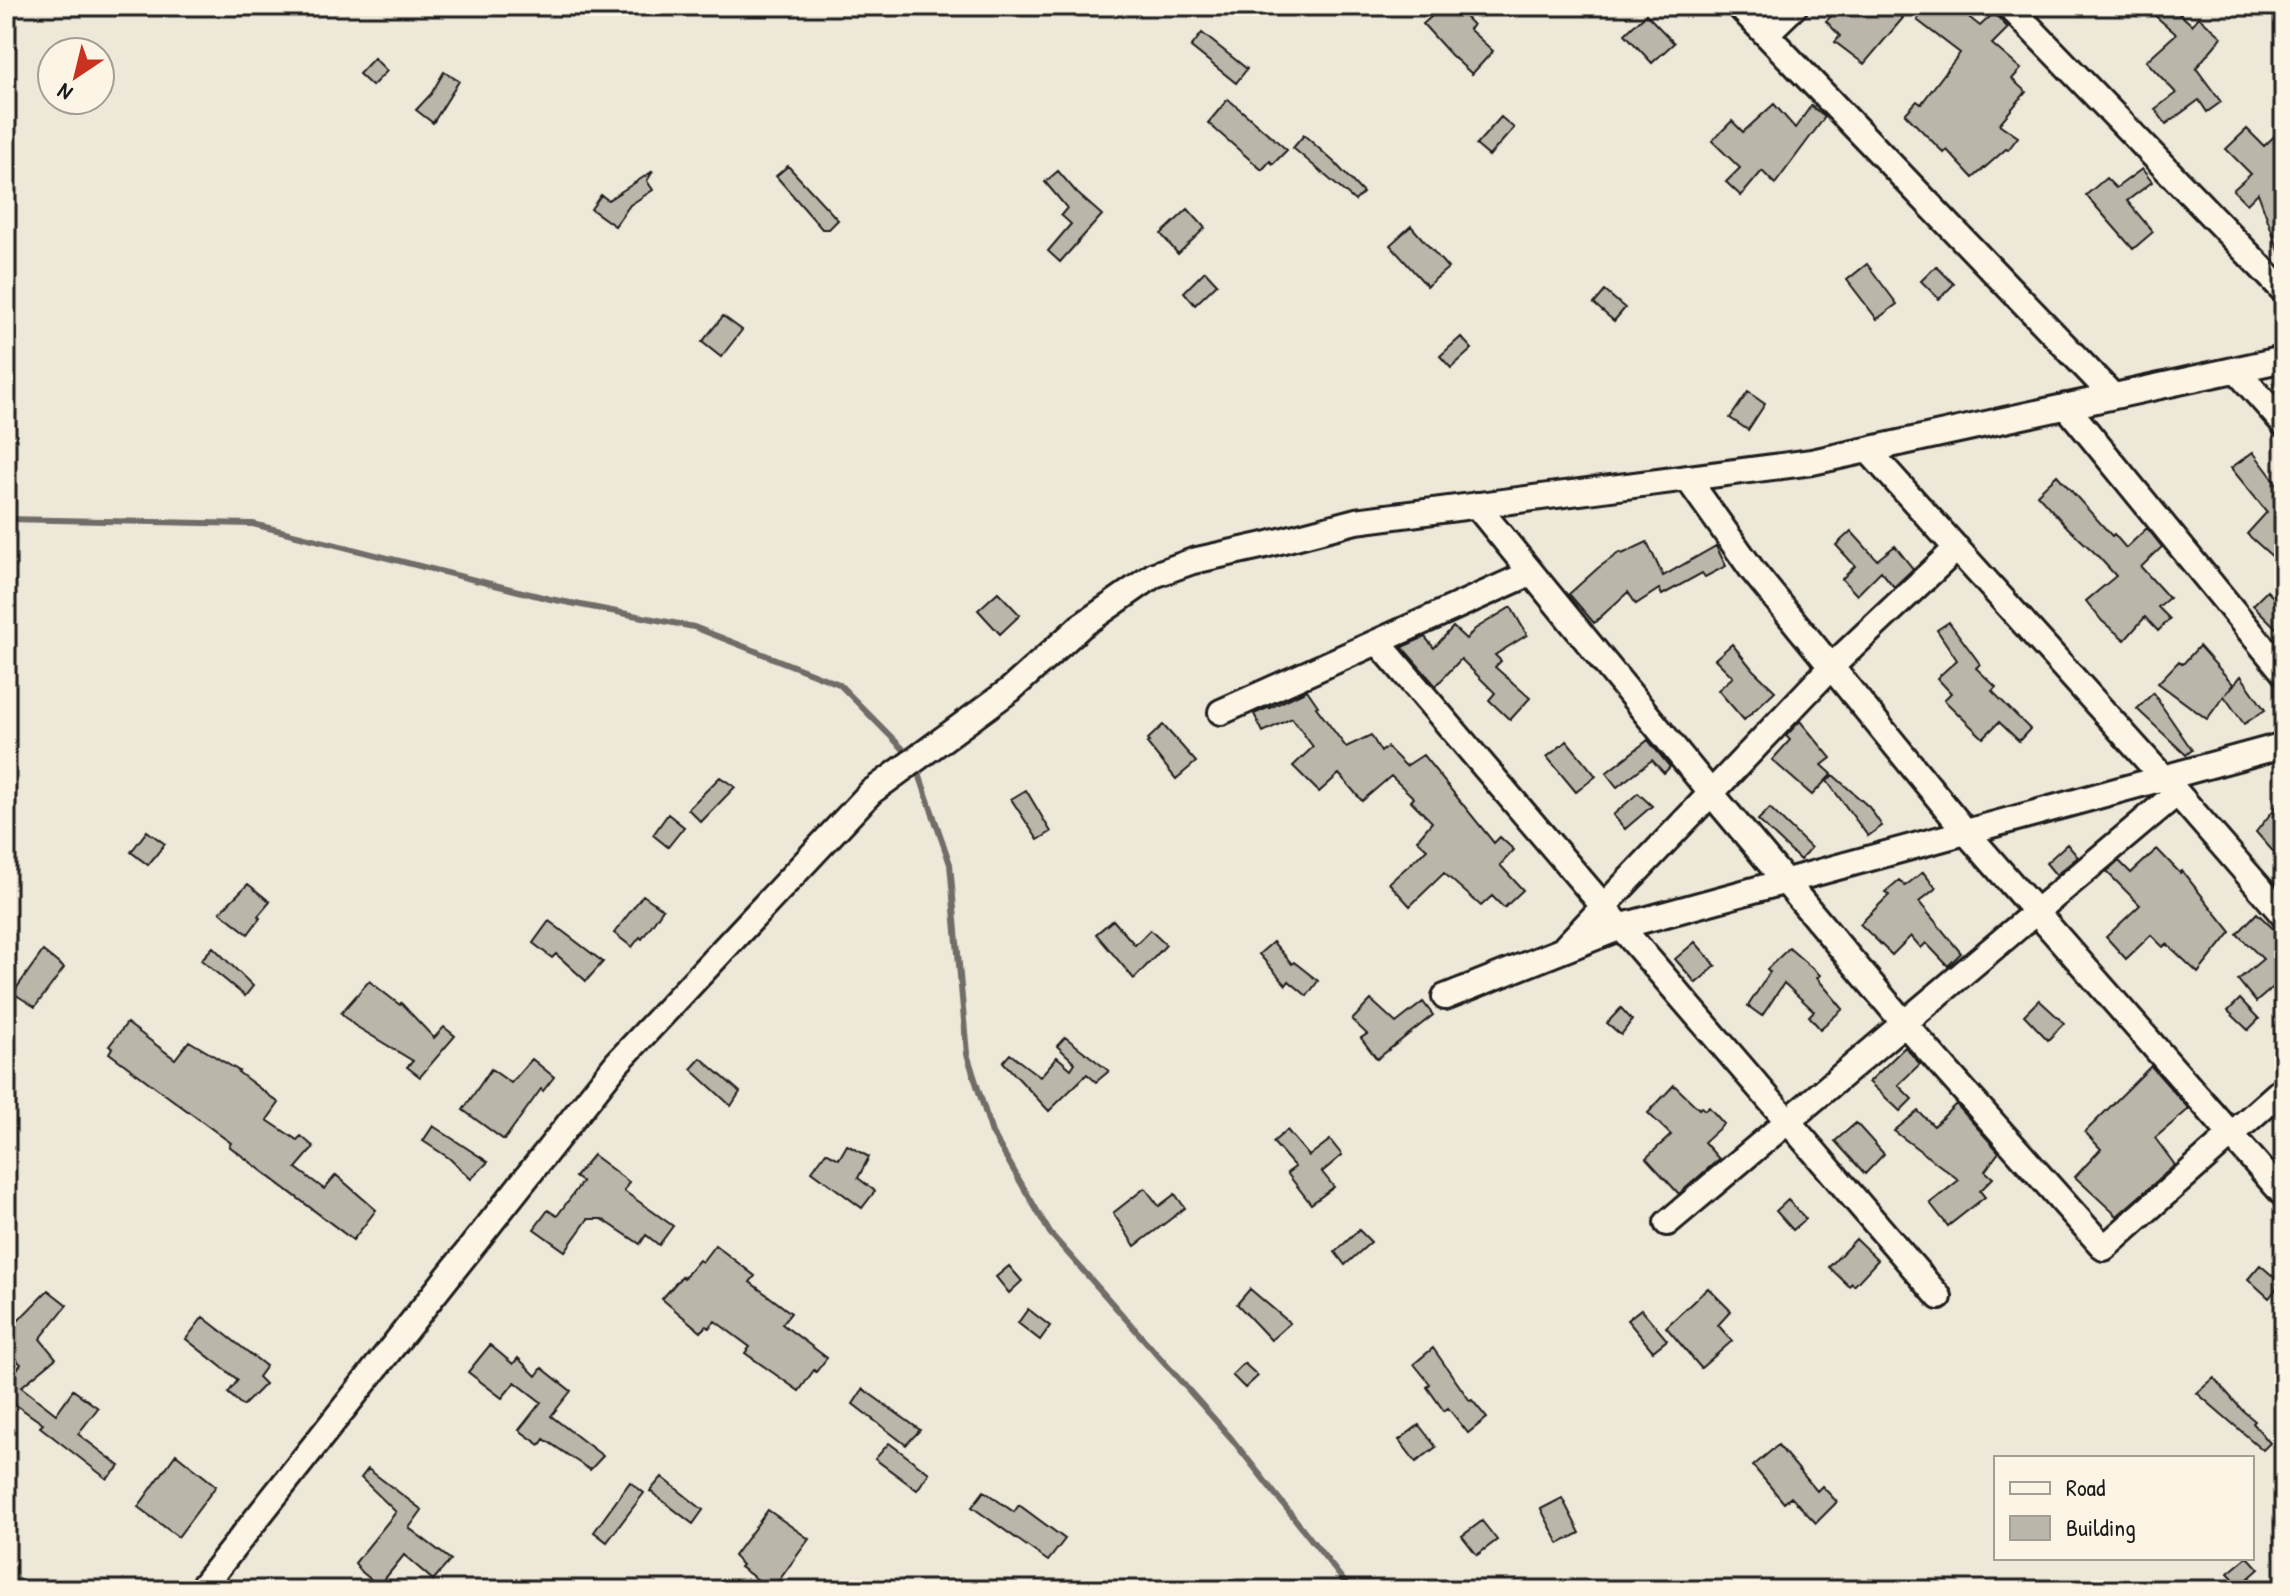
<svg xmlns="http://www.w3.org/2000/svg" width="2290" height="1596" viewBox="0 0 2290 1596" font-family="'Patrick Hand',sans-serif">
<style>
.lines{fill:none;stroke-linecap:round;stroke-linejoin:round}
.stream{stroke:#6f6c67;stroke-width:6}
.building{fill:#bab6aa;stroke:#1c1c1c;stroke-width:2}
.street-casing{stroke:#1c1c1c;stroke-width:30}
.street{stroke:#fcf5e5;stroke-width:24}
</style>
<rect width="100%" height="100%" fill="#eee8d9"/>
<filter id="ink" filterUnits="userSpaceOnUse"><feTurbulence type="fractalNoise" baseFrequency=".0125" numOctaves="2"/><feDisplacementMap in="SourceGraphic" scale="16" xChannelSelector="R" yChannelSelector="G"/><feConvolveMatrix kernelMatrix="1 2 1 2 8 2 1 2 1" color-interpolation-filters="sRGB"/></filter>
<g filter="url(#ink)">
<g class="lines">
<path class="stream" d="M6,519L253,524L550,599L694,627L839,684L910,756
M916,765L950,864L967,1054L992,1133L1050,1233L1231,1438L1351,1590"/>
</g>
<path class="building" d="M1443,6H1455L1473,25L1469,29L1493,51L1472,74L1451,55L1423,24Z
M1842,6H1891L1903,18L1864,64L1835,42L1840,36L1826,21Z
M1927,6H1935L1944,13L1949,6H1955L1980,26L1994,13L2008,28L1992,44L2021,69L2012,79L2026,92L1999,124L2018,137L2008,150L2006,149L1973,178L1947,150L1944,153L1905,114L1917,101L1921,104L1960,53L1917,20Z
M2144,6H2171L2192,25L2199,17L2222,37L2196,68L2221,102L2207,112L2199,100L2166,124L2155,109L2176,93L2146,61L2176,34Z
M1646,14L1674,43L1652,63L1625,34Z
M1202,33L1247,69L1236,83L1191,47Z
M374,58L387,71L372,86L359,74Z
M444,72L459,81L433,123L416,110L431,94Z
M1228,99L1287,150L1273,164L1270,161L1262,170L1208,123Z
M1774,104L1795,128L1811,106L1825,117L1775,184L1762,171L1741,196L1726,182L1740,168L1712,141L1732,121L1743,132Z
M1501,117L1514,128L1489,156L1476,145Z
M2284,127V259H2282L2258,193L2247,204L2233,190L2251,174L2226,149L2247,129L2264,146Z
M1304,135L1335,163L1363,193L1355,201L1293,148Z
M788,166L838,220L829,229H822L776,176Z
M2142,169L2152,182L2127,201L2153,232L2133,249L2086,195L2106,178L2116,188Z
M653,171L647,181L653,190L630,205L615,226L591,209L601,195L608,200Z
M1058,171L1077,193L1102,215L1060,262L1048,251L1071,224L1061,215L1067,208L1045,182Z
M1188,209L1205,228L1178,254L1161,234Z
M1411,226L1448,268L1427,286L1390,245Z
M1867,264L1897,304L1877,319L1847,280Z
M1936,266L1954,284L1939,299L1921,281Z
M1205,271L1217,284L1195,305L1184,292Z
M1605,291L1625,308L1614,321L1594,304Z
M723,316L742,330L721,357L702,342Z
M1461,337L1472,349L1451,368L1440,356Z
M1748,392L1765,404L1748,430L1730,418Z
M2253,452L2284,493V547L2274,558L2247,534L2267,512L2231,468Z
M2057,475L2112,536L2114,534L2126,548L2147,528L2162,547L2141,567L2169,598L2158,607L2170,619L2158,631L2145,617L2125,640L2102,621L2086,601L2116,576L2096,554L2068,528L2037,494Z
M1851,531L1877,560L1895,546L1913,569L1894,587L1881,571L1857,595L1842,579L1855,566L1836,545Z
M1647,542L1663,576L1716,546L1726,566L1705,577L1702,573L1662,595L1659,589L1636,604L1628,592L1594,623L1569,594L1598,568L1620,552L1622,554Z
M2267,591L2284,608V636L2253,605Z
M998,592L1020,615L1000,634L978,610Z
M1511,607L1527,635L1495,655L1501,661L1495,667L1530,698L1510,720L1489,700L1495,693L1461,659L1436,686L1402,647L1425,637L1434,648L1453,627L1466,639L1475,629Z
M1949,622L1980,664L1976,668L1996,687L1992,691L2030,729L2019,741L1999,722L1983,738L1944,700L1951,693L1937,678L1957,660L1937,630Z
M1732,644L1753,670L1775,691L1744,720L1718,690L1733,677L1715,659Z
M2199,646L2233,684L2226,694L2241,676L2265,710L2244,724L2224,696L2207,719L2158,683L2179,661L2183,664Z
M1307,690L1318,706L1316,707L1346,747L1371,735L1381,752L1387,747L1406,766L1423,755L1494,843L1500,837L1514,850L1500,865L1523,890L1504,908L1492,896L1481,906L1444,873L1410,906L1389,883L1427,849L1417,840L1432,822L1411,801L1414,798L1391,776L1362,801L1339,774L1319,792L1293,766L1313,747L1292,718L1263,732L1254,714L1270,707V708Z
M2153,693L2192,750L2186,755L2137,709Z
M1800,721L1831,758L1822,765L1832,774L1812,795L1772,760L1790,740L1786,736Z
M1163,725L1196,762L1176,779L1147,743L1149,742L1147,740Z
M1648,740L1670,767L1664,773L1652,760L1617,787L1606,773Z
M1567,741L1596,776L1576,792L1547,757Z
M1833,775L1869,807L1882,826L1868,836L1827,781Z
M720,777L735,787L701,822L688,809Z
M1026,790L1051,832L1038,840L1011,799Z
M1638,793L1652,806L1625,829L1613,815Z
M2284,797V864L2256,832Z
M1770,808L1811,848L1800,860L1758,820Z
M668,814L684,827L668,847L653,835Z
M147,831L165,844L148,865L131,852Z
M2067,844L2078,857L2056,875L2046,863Z
M2157,849L2180,873L2182,871L2231,932L2198,973L2167,944L2163,947L2151,935L2126,959L2106,937L2140,905L2107,872L2119,861L2131,873Z
M1923,872L1936,888L1919,902L1961,953L1948,966L1926,943L1921,948L1911,936L1892,955L1860,924L1889,895L1885,892L1899,880L1905,886Z
M248,884L270,902L258,916L260,918L248,934L220,912Z
M643,895L663,909L642,939L640,937L632,947L614,933Z
M2257,913L2284,939V978L2256,1002L2238,980L2263,959L2237,934Z
M1113,920L1135,945L1150,930L1166,945L1134,979L1096,934Z
M549,921L603,962L586,981L556,954L552,958L533,943Z
M1273,942L1292,964L1294,962L1318,981L1307,996L1289,981L1286,985L1259,954Z
M1695,942L1716,966L1696,983L1675,959Z
M213,947L253,986L245,996L201,960Z
M1789,948L1820,975L1817,978L1843,1009L1820,1029L1809,1016L1814,1011L1784,983L1762,1016L1748,1006L1770,972L1767,969Z
M43,951L64,968L35,1007L13,993Z
M369,981L400,1005L401,1003L434,1038L444,1027L455,1036L420,1077L407,1067L413,1061L354,1025L341,1013Z
M2240,999L2259,1019L2248,1030L2228,1011Z
M1371,1000L1396,1023L1423,1002L1433,1015L1377,1059L1361,1038L1367,1034L1352,1020Z
M2039,1000L2064,1023L2048,1040L2024,1015Z
M1621,1008L1632,1020L1621,1035L1607,1023Z
M127,1023L175,1059L189,1041L239,1071L238,1072L279,1103L267,1120L297,1140L301,1136L314,1147L296,1168L324,1189L336,1175L376,1210L353,1240L229,1146L231,1143L109,1053L112,1048L109,1046Z
M1065,1037L1109,1071L1096,1082L1087,1074L1049,1111L1003,1062L1010,1054L1040,1077L1057,1057L1071,1069L1075,1063L1057,1046Z
M1905,1047L1920,1064L1898,1085L1912,1099L1900,1111L1869,1082Z
M701,1058L740,1092L731,1106L691,1069Z
M532,1059L554,1077L543,1091L541,1089L504,1140L463,1110L491,1069L511,1083Z
M2151,1066L2189,1109L2155,1138L2175,1165L2117,1216L2075,1177L2101,1149L2085,1132Z
M1674,1085L1699,1109L1701,1107L1705,1110L1709,1107L1724,1124L1704,1142L1719,1159L1679,1194L1646,1158L1671,1135L1648,1113Z
M1956,1104L1999,1152L1985,1171L1993,1178L1980,1191L1985,1197L1948,1226L1930,1203L1959,1180L1894,1131L1918,1111L1934,1126Z
M1856,1123L1884,1154L1865,1174L1835,1141Z
M433,1126L488,1162L471,1179L449,1158L423,1141Z
M1287,1130L1309,1156L1330,1140L1342,1155L1322,1172L1334,1187L1311,1204L1287,1173L1295,1167L1273,1142Z
M847,1145L869,1157L858,1178L875,1191L862,1208L812,1171L826,1152L839,1159Z
M593,1155L629,1182L624,1191L673,1226L659,1245L646,1235L640,1244L602,1219H588L565,1251L534,1229L548,1210L557,1216L582,1182L575,1177Z
M1145,1188L1159,1206L1175,1194L1185,1208L1135,1246L1113,1213Z
M1788,1200L1806,1219L1793,1230L1776,1211Z
M1359,1230L1371,1242L1345,1265L1335,1252Z
M1856,1239L1878,1260L1854,1286L1852,1283L1849,1286L1829,1267Z
M715,1245L755,1276L750,1282L791,1313L782,1324L827,1358L816,1372L814,1370L799,1391L745,1353L750,1347L715,1321L709,1328L706,1326L701,1332L662,1299L682,1276L684,1278L699,1260L702,1262Z
M2260,1265L2281,1283L2269,1298L2248,1279Z
M1009,1266L1022,1281L1009,1293L996,1277Z
M1708,1288L1731,1311L1718,1325L1732,1341L1701,1368L1666,1327Z
M1250,1289L1290,1323L1271,1340L1237,1304Z
M48,1290L67,1305L40,1339L56,1358L21,1387L56,1414L73,1390L98,1408L78,1434L120,1466L107,1479L40,1427L43,1424L6,1398V1375L10,1378L21,1364L6,1350V1333Z
M1028,1309L1050,1326L1040,1340L1018,1323Z
M1641,1309L1667,1340L1653,1351L1627,1320Z
M203,1317L266,1366L258,1377L265,1384L243,1406L228,1393L238,1380L186,1339Z
M490,1345L513,1364L518,1358L536,1376L542,1368L571,1391L551,1416L603,1456L590,1470L544,1439L540,1445L519,1430L541,1402L515,1382L502,1398L468,1372Z
M1433,1348L1470,1401L1472,1400L1487,1418L1468,1433L1448,1408L1444,1411L1427,1387L1430,1384L1414,1364Z
M1244,1363L1258,1376L1245,1388L1232,1375Z
M2214,1378L2242,1410L2255,1421L2253,1423L2270,1443L2263,1450L2197,1393Z
M863,1389L920,1430L906,1445L853,1404Z
M1419,1425L1436,1447L1416,1462L1399,1440Z
M889,1443L929,1473L917,1490L875,1459Z
M1778,1445L1817,1491L1822,1486L1837,1502L1816,1523L1791,1497L1784,1503L1753,1466Z
M176,1454L216,1486L178,1537L138,1507Z
M368,1469L422,1510L409,1528L451,1560L433,1580L404,1555L379,1586L357,1568L358,1567L355,1563L396,1512L361,1478Z
M662,1477L703,1510L693,1524L650,1491Z
M630,1482L644,1493L607,1542L594,1532Z
M984,1491L1014,1512L1019,1505L1065,1539L1048,1561L972,1507Z
M1562,1498L1580,1533L1559,1544L1541,1509Z
M768,1510L809,1539L772,1590L740,1567L742,1565L734,1556Z
M1482,1521L1497,1540L1477,1555L1462,1536Z
M2246,1558H2249L2259,1569L2240,1586L2228,1573Z"/>
<g class="lines">
<g class="street-casing">
<path id="street" d="M1739,6L2113,396
M2009,6L2284,291
M1766,34L1795,6
M2236,370L2284,424
M2066,406L2284,673
M1868,450L2177,793L2284,916
M1687,478L1753,571L1966,832L2284,1195
M1476,505L1711,793L1904,1023L2104,1248L2284,1088
M1378,642L1621,927L1939,1297
M1221,712L1531,573
M1566,946L1831,667L1957,548
M1445,997L1626,925L2284,745
M1667,1223L2177,793
M200,1590L617,1063L871,792L1010,690L1081,626L1154,575L1193,561L1265,545L1356,521L1812,462L2284,359"/>
</g>
<use href="#street" class="street"/>
</g>
</g>
<rect width="2290" height="1596" fill="none" stroke="#fcf5e5" stroke-width="32"/>
<rect x="16" y="16" width="2258" height="1564" fill="none" stroke="#1c1c1c" stroke-width="3" filter="url(#ink)"/>
<rect x="1994" y="1456" width="260" height="104" fill="#fcf5e5" stroke="#a29e95" stroke-width="2"/>
<rect x="2010" y="1482" width="40" height="12" fill="#fcf5e5" stroke="#a29e95" stroke-width="2"/>
<text x="2066" y="1496" font-size="24" fill="#1c1c1c">Road</text>
<rect x="2010" y="1516" width="40" height="24" fill="#bab6aa" stroke="#a29e95" stroke-width="2"/>
<text x="2066" y="1536" font-size="24" fill="#1c1c1c">Building</text>
<g transform="translate(76 76) rotate(215)"><circle r="38" fill="#fcf5e5" stroke="#a29e95" stroke-width="2"/>
<path d="M0-6L14 30L0 20L-14 30Z" fill="#c8321e"/>
<text y="-12" font-size="22" font-weight="bold" text-anchor="middle" fill="#1c1c1c">N</text>
</g>
</svg>
